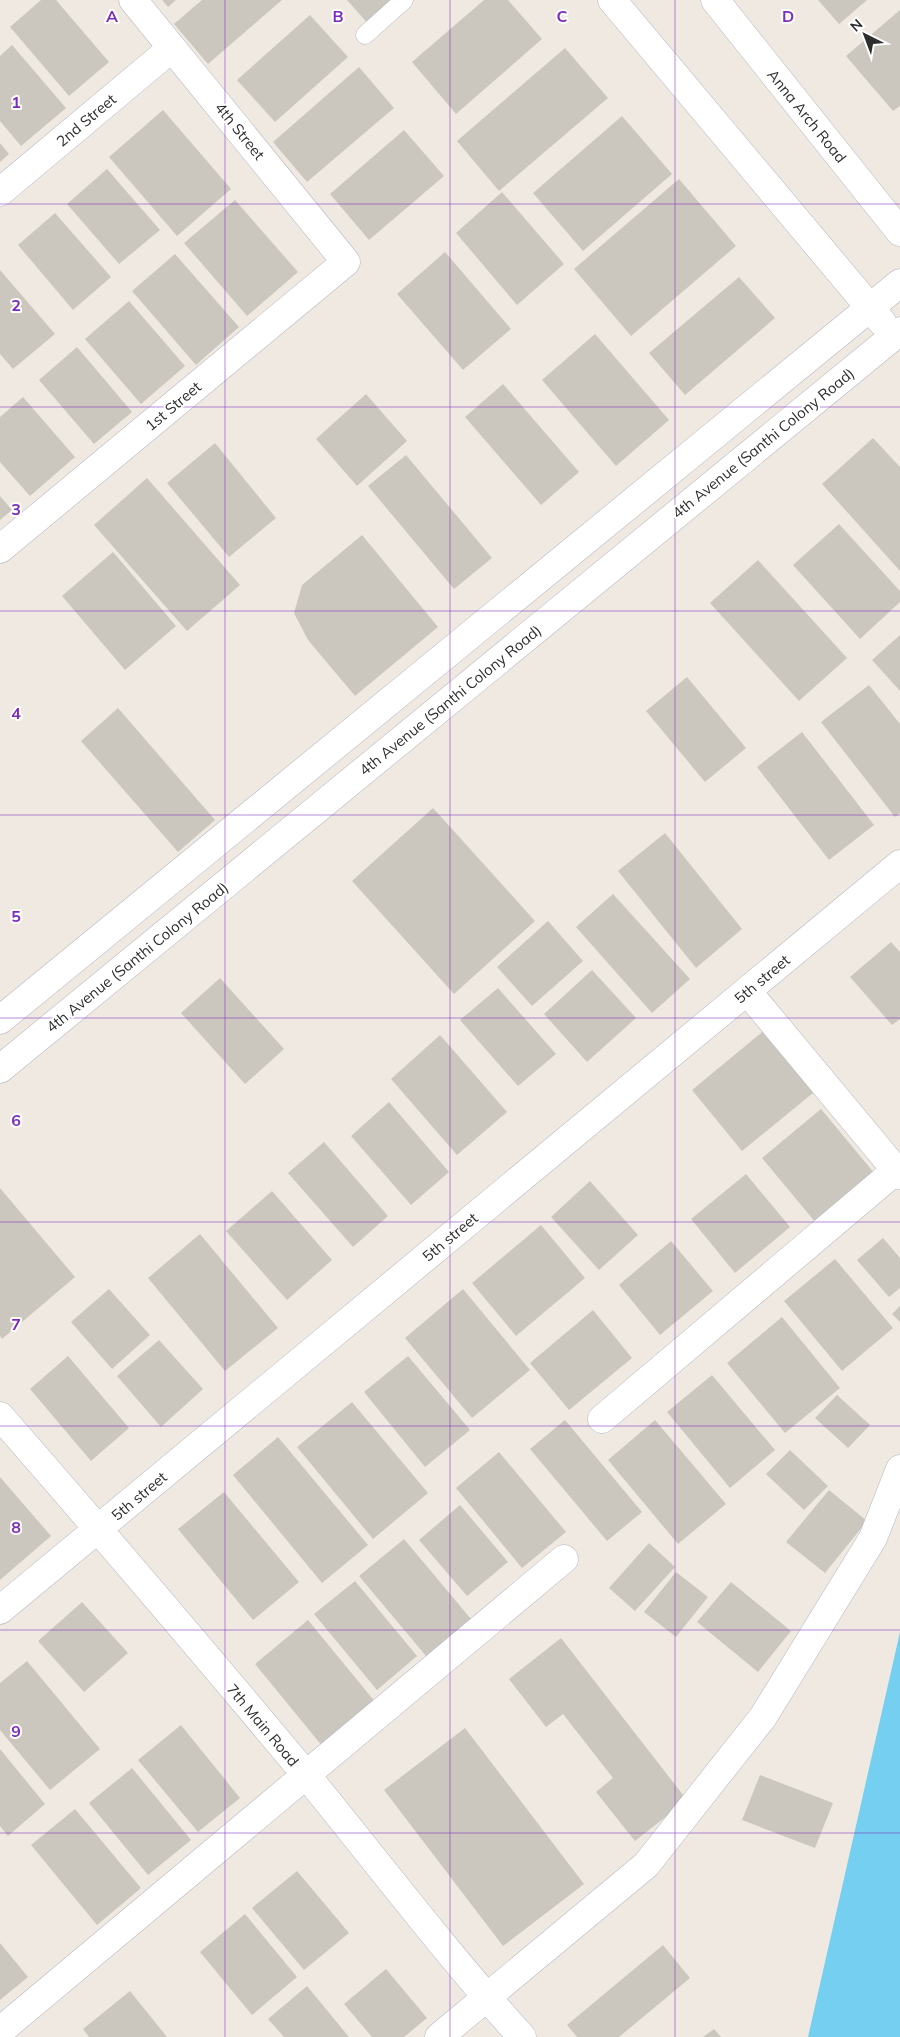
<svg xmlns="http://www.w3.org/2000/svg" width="900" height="2037" viewBox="0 0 900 2037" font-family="Mulish,sans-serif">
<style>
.water{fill:#75cff0}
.building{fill:#cbc7bf}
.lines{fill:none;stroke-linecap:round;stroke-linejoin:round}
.lane-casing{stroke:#b4b7c1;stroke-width:19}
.street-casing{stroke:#b4b7c1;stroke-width:29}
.secondary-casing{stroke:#b4b7c1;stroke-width:29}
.lane{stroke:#fff;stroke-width:18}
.street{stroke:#fff;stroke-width:28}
.secondary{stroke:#fff;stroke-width:28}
.grid{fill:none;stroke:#7b2cbf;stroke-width:1;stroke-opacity:0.55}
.labels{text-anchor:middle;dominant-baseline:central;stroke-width:4;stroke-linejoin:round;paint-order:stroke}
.street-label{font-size:15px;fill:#2e2e2e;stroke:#fff}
.grid-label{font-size:16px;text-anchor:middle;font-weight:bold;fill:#7b2cbf;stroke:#fff;stroke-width:4;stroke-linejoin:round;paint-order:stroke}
</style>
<rect width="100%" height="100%" fill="#efe9e1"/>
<path class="water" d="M900,1632V2037H808Z"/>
<path class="building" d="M41,0H56L109,62L69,96L10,27Z
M162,0H176L168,7Z
M202,0H282L208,64L174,24Z
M347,0H400L370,26Z
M484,0H508L542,39L456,114L412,62Z
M818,0H867L839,24Z
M900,10V106L893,111L846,56Z
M310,15L348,57L275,122L237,80Z
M12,45L66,108L21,146L0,121V56Z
M565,48L608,98L499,191L457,141Z
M359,67L394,108L307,182L273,142Z
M163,110L231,189L177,236L109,157Z
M622,116L672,174L583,251L533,193Z
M404,130L444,176L369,240L330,194Z
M0,143L9,154L0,162Z
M107,169L160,230L119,264L67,204Z
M679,179L736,246L631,336L574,269Z
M502,192L564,264L517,305L456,233Z
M235,200L298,272L247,316L184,243Z
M55,213L111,277L73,310L18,245Z
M445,252L511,329L463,370L397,294Z
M175,254L239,327L196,365L132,291Z
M0,270L55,334L13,369L0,354Z
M739,277L775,318L685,395L649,353Z
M129,301L185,366L141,404L85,339Z
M595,334L669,420L616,466L542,380Z
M77,347L132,412L94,444L39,380Z
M503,384L579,472L541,505L465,417Z
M366,394L407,441L357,486L316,439Z
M23,397L75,457L30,496L0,462V417Z
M873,438L900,467V571L822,484Z
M215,443L276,518L229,557L167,483Z
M406,455L492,558L454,589L368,486Z
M147,478L240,585L187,631L94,525Z
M0,496L12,510L0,520Z
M839,524L900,591V602L860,639L793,565Z
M362,535L438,627L355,696L308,640L294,613L302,585Z
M113,552L176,626L125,670L62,596Z
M758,560L847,658L799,701L710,603Z
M900,635V691L872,660Z
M687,677L746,748L705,782L646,711Z
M869,685L900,724V813L895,817L821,722Z
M118,708L215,820L178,852L81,741Z
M802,732L874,825L829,860L757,767Z
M433,808L535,921L454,994L352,881Z
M665,833L742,929L696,968L618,871Z
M613,894L690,979L652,1013L576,927Z
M548,921L583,961L532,1006L497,967Z
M891,942L900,952V1019L892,1025L850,977Z
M592,970L636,1018L587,1062L544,1014Z
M220,978L284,1049L245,1084L181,1013Z
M498,988L556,1054L518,1086L460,1020Z
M773,1023L824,1084L742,1151L692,1090Z
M440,1035L507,1112L457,1155L391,1079Z
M389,1102L449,1172L411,1205L351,1136Z
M821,1109L875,1174L816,1223L762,1158Z
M324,1142L388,1216L353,1247L288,1173Z
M746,1174L790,1227L735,1273L691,1219Z
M590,1181L638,1235L599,1270L551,1217Z
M0,1188L75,1277L2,1339L0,1336Z
M272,1191L332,1260L287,1300L226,1231Z
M541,1225L585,1278L516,1336L472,1283Z
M200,1234L278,1328L225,1371L148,1278Z
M883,1238L900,1258V1288L889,1297L857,1260Z
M671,1241L713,1291L660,1335L619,1285Z
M835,1259L893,1328L842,1371L784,1301Z
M109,1289L150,1335L112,1369L71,1322Z
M463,1289L530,1370L472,1418L405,1338Z
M900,1306V1322L892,1314Z
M593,1310L632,1358L569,1410L530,1363Z
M782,1317L840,1388L785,1433L727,1363Z
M159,1340L203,1389L161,1427L117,1376Z
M68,1356L129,1428L91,1461L30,1389Z
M408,1356L470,1430L425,1467L364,1392Z
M712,1375L775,1450L730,1488L667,1412Z
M837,1395L870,1425L848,1448L815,1418Z
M352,1402L428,1493L373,1539L297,1447Z
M565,1420L642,1512L607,1541L530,1449Z
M655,1420L726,1504L678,1544L608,1460Z
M278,1437L368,1545L322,1583L233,1475Z
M790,1450L828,1486L804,1510L766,1474Z
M499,1452L566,1532L522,1568L456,1488Z
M0,1477L51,1536L0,1580Z
M829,1490L867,1521L825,1573L786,1542Z
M224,1492L299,1582L253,1620L178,1529Z
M460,1505L508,1562L467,1596L419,1540Z
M404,1539L471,1619L426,1656L359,1576Z
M649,1543L675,1567L635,1611L609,1588Z
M676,1572L708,1597L676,1637L644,1612Z
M355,1581L417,1656L377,1690L314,1614Z
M731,1582L791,1631L758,1672L697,1622Z
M82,1602L128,1653L84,1692L38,1641Z
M308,1620L376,1703L323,1747L255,1664Z
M561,1638L687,1800L635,1841L596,1792L613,1778L563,1714L546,1727L509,1679Z
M27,1661L100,1749L50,1790L0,1730V1683Z
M181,1725L240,1798L198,1832L138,1760Z
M465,1728L584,1884L503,1946L384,1790Z
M0,1749L45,1804L8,1836L0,1826Z
M132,1768L191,1840L148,1875L89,1803Z
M760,1775L833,1803L815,1848L742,1820Z
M75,1809L141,1888L97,1925L31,1845Z
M297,1871L349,1933L304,1970L252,1908Z
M245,1914L297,1977L252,2015L200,1952Z
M0,1943L28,1977L0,2000Z
M663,1945L690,1978L619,2037H577L567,2025Z
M386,1969L427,2018L404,2037H372L344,2004Z
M307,1986L349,2037H284L268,2019Z
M130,1991L167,2037H89L83,2029Z
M714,2029L721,2037H703Z"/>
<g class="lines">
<g class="lane-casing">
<path id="lane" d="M365,35L404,0"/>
</g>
<g class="street-casing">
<path id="street" d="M0,192L172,48
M0,549L346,262L133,0
M747,991L900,1175
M602,1419L900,1167
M0,1610L900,864
M0,2031L564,1559
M439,2037L646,1865L763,1717L873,1538L900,1469"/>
</g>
<g class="secondary-casing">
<path id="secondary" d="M612,0L882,322
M715,0L900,232
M0,1020L900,283
M0,1069L900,331
M0,1416C104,1535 206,1655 307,1776C378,1863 446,1953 522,2037"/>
</g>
<use href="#lane" class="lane"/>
<use href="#street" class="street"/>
<use href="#secondary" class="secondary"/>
</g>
<path class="grid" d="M225,0V2037M450,0V2037M675,0V2037M0,204H900M0,407H900M0,611H900M0,815H900M0,1018H900M0,1222H900M0,1426H900M0,1630H900M0,1833H900"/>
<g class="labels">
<g class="street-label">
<text transform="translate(807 116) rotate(51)">Anna Arch Road</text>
<text transform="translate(86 120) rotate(-40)">2nd Street</text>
<text transform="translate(240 131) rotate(51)">4th Street</text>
<text transform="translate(173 406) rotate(-40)">1st Street</text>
<text transform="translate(763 443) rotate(-39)">4th Avenue (Santhi Colony Road)</text>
<text transform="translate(450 700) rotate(-39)">4th Avenue (Santhi Colony Road)</text>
<text transform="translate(137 957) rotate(-39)">4th Avenue (Santhi Colony Road)</text>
<text transform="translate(762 979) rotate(-40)">5th street</text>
<text transform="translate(450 1237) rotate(-40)">5th street</text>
<text transform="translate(139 1496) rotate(-40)">5th street</text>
<text transform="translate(263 1725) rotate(50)">7th Main Road</text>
</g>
</g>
<g class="grid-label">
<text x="112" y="22">A</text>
<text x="338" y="22">B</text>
<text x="562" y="22">C</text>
<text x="788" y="22">D</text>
<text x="16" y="108">1</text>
<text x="16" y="311">2</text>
<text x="16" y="515">3</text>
<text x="16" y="719">4</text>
<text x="16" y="922">5</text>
<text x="16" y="1126">6</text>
<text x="16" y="1330">7</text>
<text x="16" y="1533">8</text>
<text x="16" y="1737">9</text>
</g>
<g transform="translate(865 35) rotate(318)" stroke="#ffffff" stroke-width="4" paint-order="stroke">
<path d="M0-4L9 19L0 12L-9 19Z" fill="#2e2e2e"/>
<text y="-8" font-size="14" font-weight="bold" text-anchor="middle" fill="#2e2e2e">N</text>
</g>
</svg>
